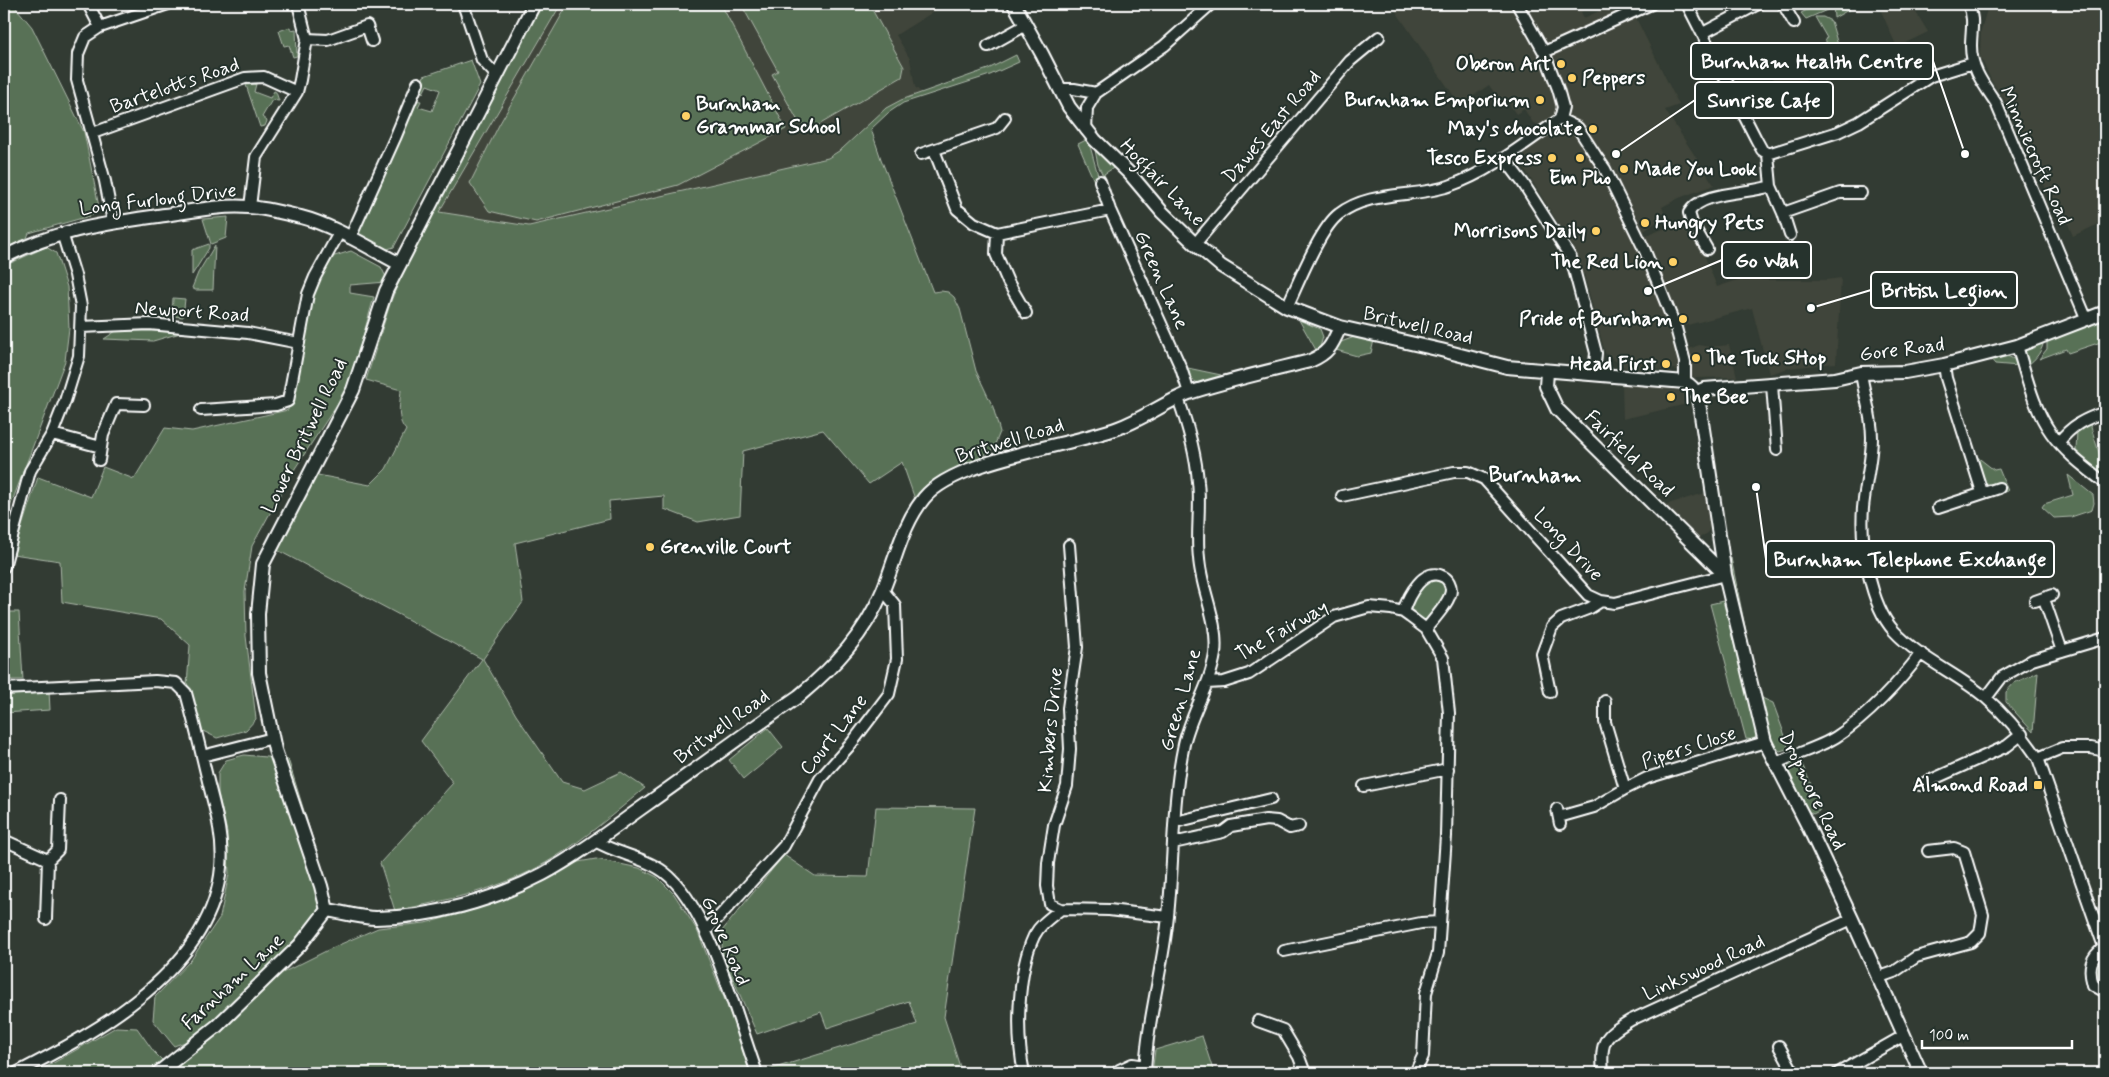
<svg xmlns="http://www.w3.org/2000/svg" width="2109" height="1077" viewBox="0 0 2109 1077" font-family="Mynerve,sans-serif">
<style>
.built{fill:#40453a}
.green{fill:#597156;stroke:#acb8aa}
.lines{fill:none;stroke-linecap:round;stroke-linejoin:round}
.minor-casing{stroke:#fff;stroke-width:14}
.tertiary-casing{stroke:#fff;stroke-width:16}
.minor{stroke:#26332d;stroke-width:10}
.tertiary{stroke:#26332d;stroke-width:12}
.poi-dot{fill:#ffd166;stroke:#26332d;stroke-width:2}
.labels{text-anchor:middle;dominant-baseline:central;stroke-width:4;stroke-linejoin:round;paint-order:stroke}
.poi-label{font-size:20px;font-weight:bold;fill:#fff;stroke:#26332d;text-anchor:end}
.street-label{font-size:20px;fill:#fff;stroke:#26332d}
.quarter-label{font-size:22px;font-weight:bold;fill:#fff;stroke:#26332d}
.leader{fill:none;stroke:#fff;stroke-width:2}
.callout-dot{fill:#fff;stroke:#26332d;stroke-width:2}
.callout{fill:#26332d;stroke:#fff;stroke-width:2}
.callout-label{font-size:21px;text-anchor:middle;font-weight:bold;fill:#fff}
</style>
<rect width="100%" height="100%" fill="#323b33"/>
<filter id="ink" filterUnits="userSpaceOnUse"><feTurbulence type="fractalNoise" baseFrequency=".02" numOctaves="2"/><feDisplacementMap in="SourceGraphic" scale="10" xChannelSelector="R" yChannelSelector="G"/><feConvolveMatrix kernelMatrix="1 2 1 2 8 2 1 2 1" color-interpolation-filters="sRGB"/></filter>
<g filter="url(#ink)">
<path class="built" d="M561,4H946L896,35L910,59L915,87L922,93L901,100L886,108L842,149L828,158L529,226L439,212Z
M1391,4H1583L1585,10L1581,12L1584,18L1615,4H1627L1616,10L1620,20L1634,14L1679,105L1665,110L1714,185L1679,198L1662,207L1664,212L1658,221L1644,231L1645,236L1684,221L1699,247H1701L1717,287L1744,278L1745,281L1760,277L1761,280H1826L1841,278L1836,363L1789,368L1769,374L1752,308L1680,327L1689,349L1699,345L1710,347L1729,345L1737,377L1696,378L1674,369L1664,370L1625,368L1605,353L1584,274H1582L1576,252L1522,165L1527,146L1553,129L1533,123L1524,109L1516,114L1509,104L1504,107L1489,85L1460,105Z
M1878,4H1911L1928,32L1899,46L1896,45Z
M1993,4H2105V221L2073,236L2060,204L2051,202L2013,112L1992,82L1980,56L1981,30L1988,6Z
M1793,52L1812,92L1786,105L1764,62Z
M1622,383L1683,387L1685,390L1687,404L1623,419Z
M1705,493L1710,526L1708,533L1699,538L1664,505Z"/>
<path class="green" d="M4,4H13L32,27L84,132L99,207L93,215L29,233L27,238L4,249Z
M541,4H561L439,212L529,226L828,158L842,149L886,108L901,100L988,69L1016,55L1019,62L990,75L903,103L888,113L871,129L881,159L933,292L941,291L948,292L954,297L960,309L976,371L993,407L1000,432L993,449L916,502L902,462L869,484L823,430L743,451L740,515L698,522L664,509V496L609,501L610,519L515,543L523,602L483,659L516,715L562,782L585,789L621,772L645,788C606,820 567,855 520,876C480,894 437,902 395,911L380,863L453,783L421,741L482,659L266,544L307,473L370,485L386,469L406,430C396,420 400,403 401,390L366,380L391,301L413,247L536,9Z
M568,4H721L786,129L678,185L536,222L489,211L470,183L499,125Z
M741,4H869L904,67L902,77L815,127L804,126L799,123L772,74L778,71Z
M1811,4H1831L1827,10L1806,19L1801,13L1813,7Z
M1833,4H1848L1850,9L1834,18Z
M1815,17H1823L1831,21L1838,45L1827,51L1825,45L1827,44L1825,39L1827,38Z
M290,27L291,30L296,29L297,56L293,57L289,45L284,46L279,31Z
M471,60L480,85L394,247L381,251L360,239L358,228L413,100L421,101L418,107L432,111L440,90L427,85L423,93L419,87L424,76Z
M256,84L254,92L270,98L274,91L276,92L279,101L272,100L262,117L267,121L265,126L260,127L246,85Z
M1088,139L1091,142L1090,146L1099,179L1094,181L1078,144Z
M1094,145L1115,167L1104,174L1107,184L1098,165Z
M228,217L226,238L211,244L203,219Z
M209,244V248L192,275V250Z
M215,245L213,290H195L192,288L198,273Z
M46,247L56,253L67,287L69,328L65,361L4,523V266Z
M351,251L381,267L387,279L386,282L350,285V293L374,297L349,386L292,473L252,546L245,591L246,636L256,719L246,730L217,738L201,730L197,721L187,685L190,645L161,619L62,602L60,561L13,554L38,477L91,497L103,467L134,479L165,428L192,431L288,410L312,292L328,258Z
M173,298L185,299L183,317L172,316Z
M2105,317V336L2100,338L2101,342L2068,353L2066,349L2039,359L2047,349V341Z
M1299,320L1320,329L1323,337L1320,347L1316,350Z
M116,331H187L153,341L104,339Z
M1357,336L1374,340L1371,353L1357,356L1336,350L1341,342Z
M2044,339C2043,350 2036,360 2026,366L2023,356L2026,348Z
M2005,355L2014,359L2019,366L1995,364L1990,358Z
M1183,367L1221,375L1222,378L1198,383L1186,377Z
M2090,424L2105,472V476L2076,451L2077,431L2083,426Z
M1976,456L1994,470L1999,469L2008,491L2000,493L1996,483L1989,484L1982,481L1975,462L1977,461Z
M2068,475L2093,495L2094,503L2092,510L2071,517L2054,518L2042,507L2044,504L2073,495Z
M1731,558L1754,671L1762,698L1773,703L1788,744L1787,749L1780,751L1775,747L1758,697L1752,669L1730,562Z
M1435,578L1443,584L1446,593L1433,616L1424,620L1412,613L1411,604L1426,581Z
M1723,601L1757,734L1754,740L1746,739L1710,604Z
M4,612H19L23,680H4Z
M2038,672L2033,732L2006,702V692L2014,683Z
M49,690L50,710L4,713V694Z
M768,728L783,747L744,779L729,760Z
M244,755L288,759L320,863L323,907C285,947 227,1031 174,1046L153,1020L155,997L191,960L220,917L229,874L227,832L218,793V773L226,760Z
M1798,761L1802,764L1820,805L1819,811L1813,814L1808,811L1788,769L1790,764Z
M876,807L975,808L944,1017L962,1073H765V1071L917,1024L909,1001L827,1028L821,1012L757,1034L723,956L721,932L784,855L815,876L868,877Z
M596,859L639,868L657,877L674,894L697,930L754,1073H169L204,1046L280,974L334,947L378,928L425,923L464,913L543,882L572,863Z
M2105,956V984L2097,977V962Z
M116,1027L137,1028L154,1052L164,1062L150,1073H36Z
M1202,1036L1214,1073H1152L1155,1050Z"/>
<g class="lines">
<g class="minor-casing">
<path id="minor" d="M88,4L100,27
M463,4L482,60L497,76
M1517,4L1544,52L1558,89L1563,107L1560,119L1578,128L1596,156L1605,169L1645,251L1676,328L1685,362V382
M1687,4L1756,139L1762,150L1768,154
M1783,4L1794,23
M1968,4C1975,19 1971,30 1971,46C1971,69 1984,85 1996,103L2087,320
M1703,33L1758,4
M307,39L328,40L367,26L372,41
M988,46L1026,25
M1544,52L1651,4
M1060,89H1074L1096,93
M1086,130L1087,108L1096,93L1164,46L1211,4
M93,133L245,78L264,77L297,92
M934,150L957,209L974,223L997,233L1110,210
M921,154L997,128L1005,118
M1768,154L1838,132L1859,122L1931,76L1973,63
M1768,154L1771,186L1783,213L1790,235
M1504,158L1523,183L1571,258L1596,353L1594,375
M1100,181L1110,210L1181,368L1189,393
M250,207L256,157L297,92L300,80L307,39L298,4
M1783,213L1840,193H1861
M113,222L105,181L77,80L78,54L85,37L100,27L168,4
M997,233L996,254L1008,282L1026,313
M350,238L395,138L418,83
M1195,244L1350,61L1379,37
M1707,249L1692,223L1689,213C1700,191 1749,194 1771,186
M1287,307C1298,284 1320,228 1339,214C1370,190 1414,198 1449,186C1490,172 1525,143 1560,119
M81,327L149,324L248,333L299,343
M2017,346C2026,374 2033,408 2051,433C2065,453 2086,468 2105,483
M1944,365L1946,378L1982,492
M1861,373C1864,395 1872,415 1872,437C1872,460 1865,485 1863,508C1860,543 1870,605 1894,631C1920,659 1958,674 1986,698C2007,716 2023,736 2038,758L2104,947
M1772,385L1777,450
M201,410L276,405L288,401L308,294L315,277L339,233
M52,434L101,447
M2059,442C2072,425 2085,419 2105,412
M99,460L103,435L116,404L144,405
M1342,496L1454,472H1468L1484,479L1588,595L1601,601L1615,603L1725,575
M1938,508L1999,488
M1069,545L1077,647L1068,708L1070,749L1067,786L1054,825L1048,863L1047,886L1050,904L1061,909L1109,910L1168,917
M4,567L30,471L52,434L65,401L79,356L81,306L75,275L62,233
M2044,599L2062,651
M2035,601L2052,595
M1403,612C1408,596 1424,565 1444,577C1448,579 1451,585 1451,590C1451,601 1433,620 1426,629
M1207,683L1224,682L1249,674L1334,617L1369,607L1391,609L1403,612L1410,617L1426,629L1443,658L1449,713L1446,836L1438,953L1426,993L1423,1056L1415,1073
M4,689L155,681L176,683L186,693C194,722 201,752 208,781C215,809 224,838 221,867C212,969 97,1032 16,1073
M1550,692L1542,654L1552,627L1561,619L1590,608L1601,601
M1986,698L2002,677L2032,660L2105,638
M1605,701V722L1625,789
M202,756L273,738
M2038,758L2062,748H2091L2105,751
M1776,763C1795,754 1818,748 1836,737C1866,718 1901,681 1921,653
M1920,785L2007,746L2022,734
M1364,786L1448,769
M1557,809L1560,824
M1559,817L1594,807L1625,789L1647,778L1765,742
M1175,822L1271,799
M4,840L48,860
M595,841C617,854 644,857 664,872C709,906 737,1019 757,1073
M1173,843L1223,832L1231,826L1266,820L1277,821L1290,828L1299,826
M46,919L48,860L58,850L60,800
M706,931L784,846L820,779L851,744L889,694L897,659L895,605L883,590
M2105,947C2090,957 2088,968 2093,985L2105,992
M1284,951L1421,923L1439,922
M1877,978L1894,972L1916,957L1971,942L1980,933L1983,915L1964,852L1954,848L1928,851
M1258,1021L1283,1030L1299,1057L1305,1073
M1779,1046L1794,1073
M1024,1073C1016,1035 1017,972 1034,936C1040,924 1051,917 1061,909
M1118,1073L1119,1070L1132,1064L1145,1066
M1145,1073C1147,1020 1163,969 1168,916C1174,859 1172,800 1184,744C1191,713 1210,686 1215,654C1219,621 1201,590 1199,558C1196,533 1201,507 1198,482C1196,453 1188,426 1178,398
M1603,1073C1600,1041 1604,1036 1631,1020L1852,919
M1838,1073L1903,1036"/>
</g>
<g class="tertiary-casing">
<path id="tertiary" d="M1014,4L1042,54L1069,107L1095,140L1130,174L1162,212L1195,244L1221,266L1287,307L1340,327L1441,350L1507,367L1685,382C1697,389 1698,397 1700,409L1725,575L1765,742L1808,826L1852,919L1921,1073
M4,257C59,229 104,224 165,215C193,211 220,205 248,207C265,208 284,213 301,217C333,225 371,249 400,264
M1547,372L1546,386L1557,409L1725,575
M1697,392L1704,389L1835,379L1861,373L1905,372L1944,365L2017,346L2105,312
M327,910C342,912 360,918 376,918C433,917 492,901 543,874C580,854 613,828 647,804C698,768 748,731 799,696C835,666 865,634 883,590C896,559 902,525 924,498C956,459 1070,446 1118,428C1143,419 1165,402 1189,393C1229,380 1270,371 1310,361C1329,353 1332,345 1340,327
M327,910L321,886L275,750L259,673L258,614L263,564L353,390L386,291L534,4
M158,1073L217,1026L300,945L327,910"/>
</g>
<use href="#minor" class="minor"/>
<use href="#tertiary" class="tertiary"/>
</g>
</g>
<g class="poi-dot">
<circle cx="1561" cy="64" r="5"/>
<circle cx="1572" cy="78" r="5"/>
<circle cx="1540" cy="100" r="5"/>
<circle cx="686" cy="116" r="5"/>
<circle cx="1593" cy="129" r="5"/>
<circle cx="1552" cy="158" r="5"/>
<circle cx="1580" cy="158" r="5"/>
<circle cx="1624" cy="169" r="5"/>
<circle cx="1645" cy="223" r="5"/>
<circle cx="1596" cy="231" r="5"/>
<circle cx="1673" cy="262" r="5"/>
<circle cx="1683" cy="319" r="5"/>
<circle cx="1696" cy="358" r="5"/>
<circle cx="1666" cy="364" r="5"/>
<circle cx="1671" cy="397" r="5"/>
<circle cx="650" cy="547" r="5"/>
<rect x="2033" y="780" width="10" height="10" rx="2.5"/>
</g>
<g class="labels">
<g class="poi-label">
<text x="1551" y="64">Oberon Art</text>
<text x="1582" y="78" text-anchor="start">Peppers</text>
<text x="1530" y="100">Burnham Emporium</text>
<text x="696" y="104" text-anchor="start">Burnham<tspan x="696" dy="23">Grammar School</tspan></text>
<text x="1583" y="129">May's chocolate</text>
<text x="1542" y="158">Tesco Express</text>
<text x="1634" y="169" text-anchor="start">Made You Look</text>
<text x="1580" y="178" text-anchor="middle">Em Pho</text>
<text x="1655" y="223" text-anchor="start">Hungry Pets</text>
<text x="1586" y="231">Morrisons Daily</text>
<text x="1663" y="262">The Red Lion</text>
<text x="1673" y="319">Pride of Burnham</text>
<text x="1706" y="358" text-anchor="start">The Tuck SHop</text>
<text x="1656" y="364">Head First</text>
<text x="1681" y="397" text-anchor="start">The Bee</text>
<text x="660" y="547" text-anchor="start">Grenville Court</text>
<text x="2028" y="785">Almond Road</text>
</g>
<g class="street-label">
<text transform="translate(175 86) rotate(-19)">Bartelotts Road</text>
<text transform="translate(1272 127) rotate(-50)">Dawes East Road</text>
<text transform="translate(2035 156) rotate(66)">Minniecroft Road</text>
<text transform="translate(1162 183) rotate(46)">Hogfair Lane</text>
<text transform="translate(158 200) rotate(-7)">Long Furlong Drive</text>
<text transform="translate(1161 280) rotate(66)">Green Lane</text>
<text transform="translate(192 312) rotate(4)">Newport Road</text>
<text transform="translate(1418 326) rotate(13)">Britwell Road</text>
<text transform="translate(1902 350) rotate(-7)">Gore Road</text>
<text transform="translate(305 436) rotate(-64)">Lower Britwell Road</text>
<text transform="translate(1010 441) rotate(-17)">Britwell Road</text>
<text transform="translate(1629 454) rotate(44)">Fairfield Road</text>
<text transform="translate(1568 545) rotate(47)">Long Drive</text>
<text transform="translate(1282 631) rotate(-30)">The Fairway</text>
<text transform="translate(1181 700) rotate(-74)">Green Lane</text>
<text transform="translate(722 727) rotate(-36)">Britwell Road</text>
<text transform="translate(1051 730) rotate(-85)">Kimbers Drive</text>
<text transform="translate(834 735) rotate(-52)">Court Lane</text>
<text transform="translate(1689 748) rotate(-18)">Pipers Close</text>
<text transform="translate(1812 791) rotate(64)">Dropmore Road</text>
<text transform="translate(725 941) rotate(67)">Grove Road</text>
<text transform="translate(1704 968) rotate(-25)">Linkswood Road</text>
<text transform="translate(233 982) rotate(-43)">Farnham Lane</text>
</g>
<g class="quarter-label">
<text x="1535" y="476">Burnham</text>
</g>
</g>
<path class="leader" d="M1965 154L1933 61M1616 154L1695 100M1648 291L1722 260M1811 308L1871 290M1756 487L1766 559"/>
<g class="callout-dot">
<circle cx="1965" cy="154" r="5"/>
<circle cx="1616" cy="154" r="5"/>
<circle cx="1648" cy="291" r="5"/>
<circle cx="1811" cy="308" r="5"/>
<circle cx="1756" cy="487" r="5"/>
</g>
<g class="callout">
<rect x="1691" y="43" width="242" height="36" rx="5"/>
<rect x="1695" y="82" width="138" height="36" rx="5"/>
<rect x="1722" y="242" width="89" height="36" rx="5"/>
<rect x="1871" y="272" width="146" height="36" rx="5"/>
<rect x="1766" y="541" width="288" height="36" rx="5"/>
</g>
<g class="callout-label">
<text x="1812" y="68">Burnham Health Centre</text>
<text x="1764" y="107">Sunrise Cafe</text>
<text x="1767" y="267">Go Wah</text>
<text x="1944" y="297">British Legion</text>
<text x="1910" y="566">Burnham Telephone Exchange</text>
</g>
<rect width="2109" height="1077" fill="none" stroke="#26332d" stroke-width="20"/>
<rect x="10" y="10" width="2089" height="1057" fill="none" stroke="#fff" stroke-width="2" filter="url(#ink)"/>
<path d="M1922 1040v8h150v-8" fill="none" stroke="#ffffff" stroke-width="2.5"/>
<text x="1929" y="1040" font-size="15" fill="#ffffff" stroke="#26332d" stroke-width="4" paint-order="stroke">100 m</text>
</svg>
